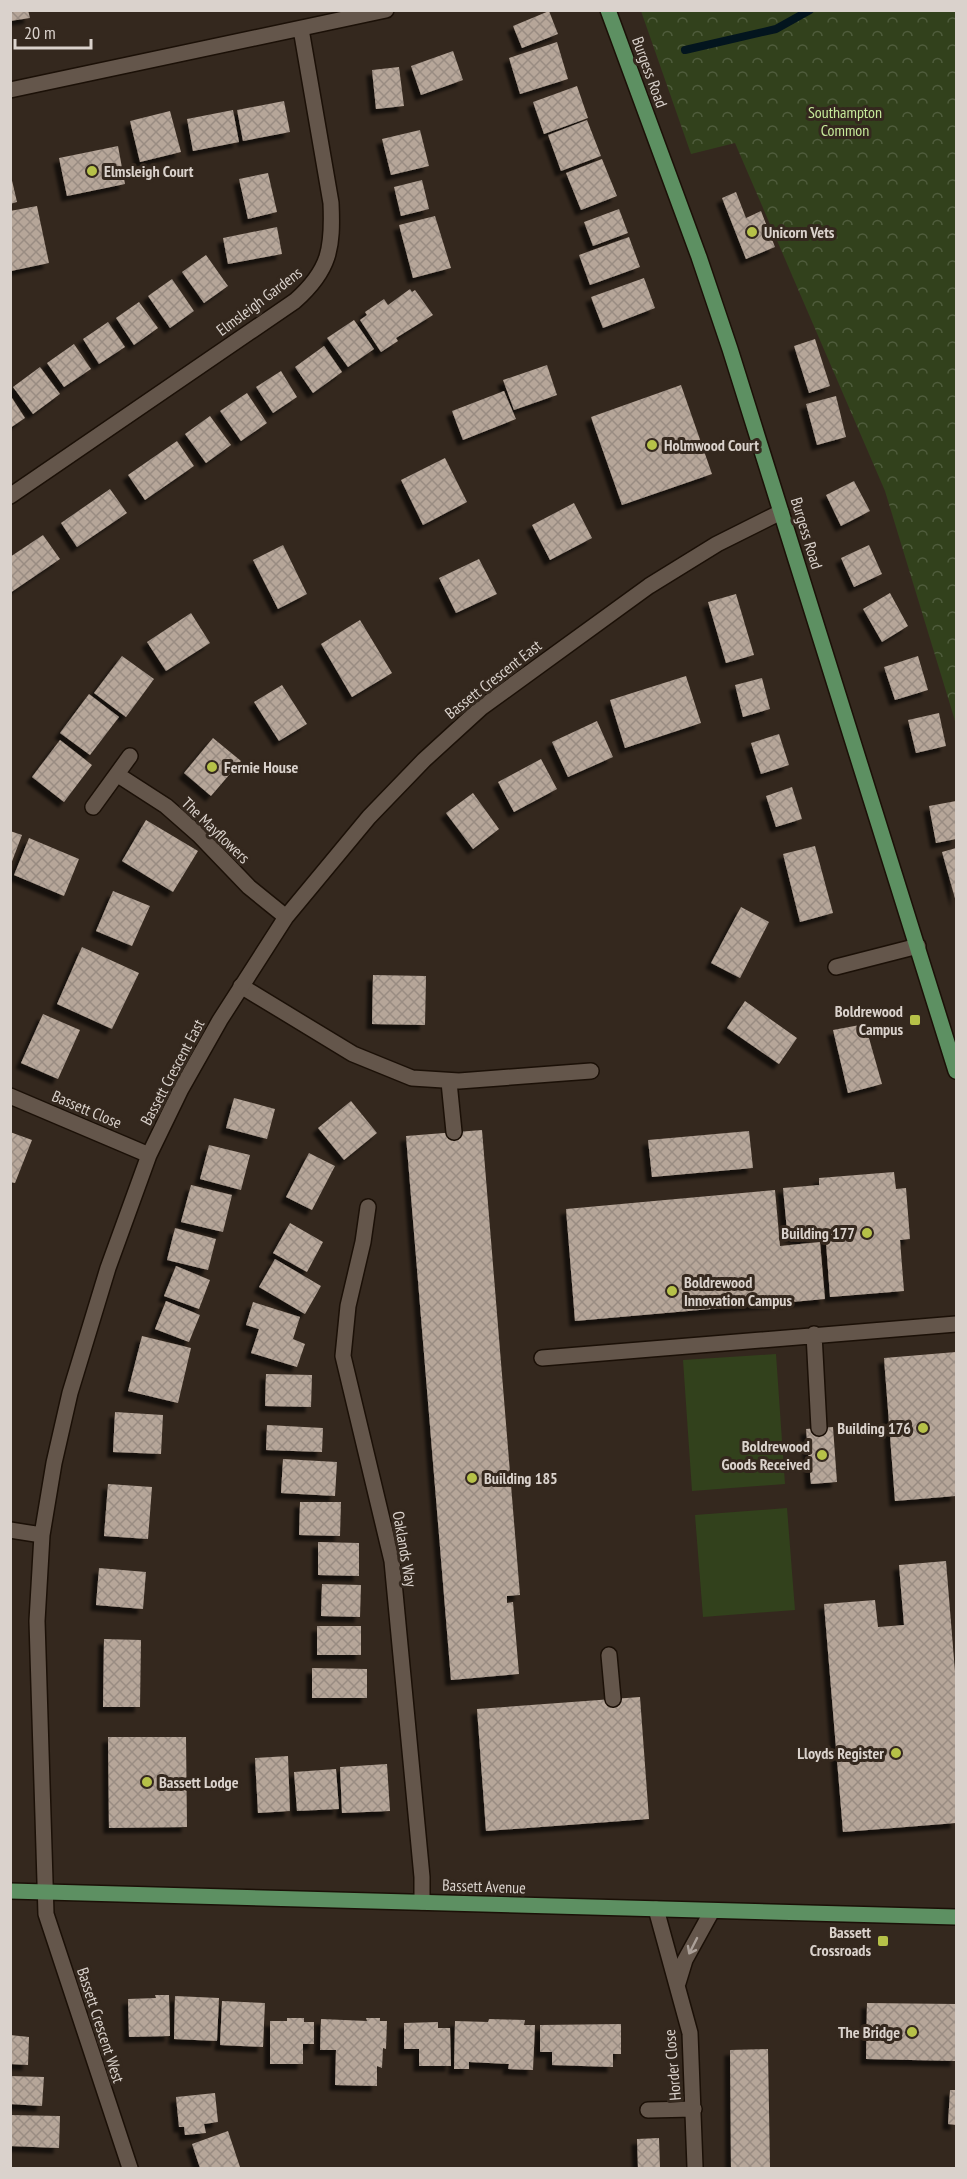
<svg xmlns="http://www.w3.org/2000/svg" width="967" height="2179" viewBox="0 0 967 2179" font-family="'PT Sans Narrow',sans-serif">
<style>
.green{fill:#32411c}
.forest{fill:url(#forest-crowns)}
.lines{fill:none;stroke-linecap:round;stroke-linejoin:round}
.stream{stroke:#03151e;stroke-width:8}
.building{fill:url(#building-cross-hatch);filter:url(#shadow)}
.service-casing{stroke:#1b1007;stroke-width:18}
.minor-casing{stroke:#1b1007;stroke-width:18}
.primary-casing{stroke:#1b1007;stroke-width:18}
.service{stroke:#64564b;stroke-width:15}
.minor{stroke:#64564b;stroke-width:15}
.primary{stroke:#5d9062;stroke-width:15}
.oneway{stroke:#aba098}
.poi-dot{fill:#b6c148;stroke:#34281e;stroke-width:2}
.labels{text-anchor:middle;dominant-baseline:central;stroke-width:6;stroke-linejoin:round;paint-order:stroke}
.street-label{font-size:16px;fill:#dad2cc;stroke:#34281e}
.park-label{font-size:16px;fill:#c6e99a;stroke:#34281e}
.poi-label{font-size:16px;font-weight:bold;fill:#dad2cc;stroke:#34281e;text-anchor:start}
</style>
<defs>
<pattern id="forest-crowns" width="20" height="18" patternUnits="userSpaceOnUse" patternTransform="scale(1.5)"><rect width="20" height="18" fill="#32411c"/><path d="M2 6a3 3 0 1 1 6 0M12 15a3 3 0 1 1 6 0" fill="none" stroke="#4f5c3c"/></pattern>
<pattern id="building-cross-hatch" width="8" height="8" patternUnits="userSpaceOnUse" patternTransform="scale(1.5)"><rect width="8" height="8" fill="#b6a699"/><path d="M0 0l8 8M0 8l8-8" fill="none" stroke="#998c82"/></pattern>
<filter id="shadow"><feDropShadow dx="-5.5" dy="5.5" stdDeviation="1.5" flood-color="#0009"/></filter>
</defs>
<rect width="100%" height="100%" fill="#34281e"/>
<path class="green" d="M776,1354L785,1484L692,1491L683,1360Z
M787,1508L795,1610L703,1617L695,1515Z"/>
<path class="forest" d="M641,11H956V724L885,491L735,143L691,154Z"/>
<g class="lines">
<path class="stream" d="M685,50L776,29L810,10"/>
</g>
<path class="building" d="M10,10H28L30,18L10,21Z
M549,11L558,34L522,48L513,26Z
M557,42L568,79L520,94L509,58Z
M453,51L463,80L421,95L411,66Z
M399,67L404,106L376,109L372,70Z
M577,86L588,118L544,134L533,102Z
M284,101L290,132L243,141L237,110Z
M233,110L239,142L193,151L187,119Z
M170,111L181,152L140,162L130,121Z
M587,120L601,156L561,171L548,135Z
M420,130L429,166L391,175L382,139Z
M118,146L125,184L67,196L59,158Z
M602,159L617,196L581,210L566,173Z
M10,172L17,202L10,204Z
M268,173L277,212L248,219L239,179Z
M422,180L429,209L401,216L394,187Z
M736,192L746,218L761,211L775,247L746,259L722,198Z
M37,206L49,263L11,271L10,211Z
M619,209L628,233L593,246L584,222Z
M435,216L451,268L413,278L399,225Z
M277,227L282,254L228,264L223,238Z
M629,237L640,267L590,285L579,255Z
M206,255L228,286L204,303L182,272Z
M644,278L655,308L603,328L591,297Z
M172,279L194,311L170,328L148,296Z
M410,289L412,292L415,290L433,315L396,338L398,341L381,352L360,320L367,315L365,312L384,299L388,305Z
M139,302L158,328L134,345L116,318Z
M354,320L374,349L348,367L327,338Z
M108,322L125,347L99,364L83,339Z
M815,339L830,386L809,393L794,346Z
M74,344L91,369L64,387L47,363Z
M324,346L342,372L313,393L295,367Z
M547,365L557,395L514,410L503,380Z
M40,367L60,394L33,414L13,387Z
M281,371L297,397L273,413L256,387Z
M681,385L712,474L622,505L591,417Z
M504,391L516,419L463,440L452,411Z
M247,393L267,423L241,441L220,411Z
M10,395L25,418L10,428Z
M836,396L846,437L817,445L806,404Z
M210,416L231,445L206,463L185,434Z
M177,441L194,466L145,500L128,475Z
M445,458L467,502L423,525L401,480Z
M854,481L870,511L841,526L826,495Z
M110,489L127,513L77,547L61,523Z
M574,503L592,538L550,560L532,525Z
M43,535L60,559L10,593V557Z
M283,545L307,594L278,609L253,560Z
M869,545L882,574L854,587L841,558Z
M479,559L497,594L456,613L439,578Z
M890,593L908,626L882,642L863,609Z
M736,594L754,655L726,663L708,602Z
M191,613L210,643L166,671L147,642Z
M360,620L392,673L352,697L321,644Z
M122,656L154,679L126,717L94,693Z
M918,656L928,690L895,700L884,667Z
M686,676L701,723L625,748L610,700Z
M762,678L770,709L743,717L735,685Z
M282,685L307,724L279,741L254,702Z
M89,694L119,717L90,755L60,733Z
M939,713L946,746L916,753L908,720Z
M597,721L613,757L568,777L552,742Z
M779,734L789,765L761,774L751,743Z
M213,738L241,761L211,796L184,773Z
M60,740L92,765L64,802L32,777Z
M541,759L557,789L514,812L498,782Z
M792,787L802,819L776,827L766,796Z
M473,793L499,829L473,849L446,813Z
M956,801V839L936,843L929,806Z
M146,820L198,851L173,892L122,861Z
M10,831L22,835L11,864H10Z
M29,838L79,859L64,896L14,875Z
M815,846L833,913L800,922L783,854Z
M956,848V902L942,852Z
M113,891L150,906L132,946L96,931Z
M741,907L769,922L740,978L711,963Z
M82,947L139,973L112,1029L57,1004Z
M373,975L426,976L425,1025L372,1024Z
M745,1001L797,1038L779,1064L727,1028Z
M43,1014L80,1030L58,1079L21,1063Z
M865,1024L882,1084L848,1093L833,1030Z
M234,1098L275,1109L267,1139L226,1128Z
M351,1101L377,1133L344,1160L318,1128Z
M482,1130L520,1595L507,1596V1603L513,1602L519,1674L451,1680L406,1136Z
M749,1131L753,1168L652,1177L648,1140Z
M10,1132L32,1140L15,1183L10,1182Z
M209,1145L250,1155L241,1190L200,1179Z
M309,1153L335,1166L312,1210L286,1197Z
M894,1172L896,1189L906,1188L910,1239L900,1240L904,1291L830,1297L825,1229H820L811,1239L803,1241L791,1237L787,1231L783,1188L819,1185V1178Z
M191,1185L232,1195L223,1232L181,1222Z
M775,1190L780,1246L820,1242L825,1299L575,1321L566,1209Z
M290,1223L323,1242L307,1272L273,1253Z
M175,1228L216,1239L208,1270L167,1260Z
M275,1259L321,1286L305,1314L259,1287Z
M176,1266L210,1280L199,1309L164,1296Z
M166,1301L200,1315L189,1342L155,1329Z
M253,1302L300,1317L293,1339L305,1344L297,1367L251,1353L259,1329L246,1325Z
M142,1336L191,1348L178,1403L128,1391Z
M956,1352V1496L895,1501L884,1358Z
M266,1374L312,1375L311,1407L265,1406Z
M115,1412L163,1415L161,1454L113,1452Z
M267,1425L323,1428L322,1452L266,1450Z
M833,1427L837,1482L811,1484L806,1429Z
M283,1459L337,1462L335,1496L281,1493Z
M108,1484L152,1487L148,1539L104,1536Z
M300,1502H341L340,1536L299,1535Z
M318,1542L359,1543V1576L318,1575Z
M946,1561L956,1684V1823L843,1832L824,1604L875,1600L878,1627L904,1625L899,1565Z
M99,1568L146,1572L143,1609L96,1605Z
M322,1584L361,1585L360,1617L321,1616Z
M317,1626H361V1655H317Z
M104,1639L141,1640L140,1707H103Z
M312,1668L367,1669V1698H312Z
M640,1697L649,1819L486,1831L477,1709Z
M108,1737H186L187,1827L109,1828Z
M288,1756L290,1811L258,1813L255,1758Z
M387,1764L390,1811L342,1813L340,1767Z
M336,1769L339,1809L297,1811L294,1772Z
M155,1995H169L170,2036L129,2037L128,1999L156,1998Z
M175,1996L219,1998L217,2041L174,2039Z
M222,2001L265,2003L263,2047L220,2045Z
M867,2003L956,2004V2061L866,2059Z
M287,2018H304V2022H314V2044H303V2064H270V2021H287Z
M366,2018H380V2021H387L386,2049L383,2048L382,2068L377,2066V2086L335,2085L336,2050H320L321,2019L367,2021Z
M489,2019L525,2020L524,2025H535L533,2070L508,2069L509,2064L469,2062V2069H454L455,2021L488,2022Z
M438,2022V2028H450L451,2066H419V2049H404V2023Z
M621,2024V2054H613V2067L552,2065V2052H540V2025Z
M10,2035L29,2037L28,2065L10,2064Z
M768,2049L770,2168H731L730,2050Z
M10,2076L44,2077L42,2106L10,2104Z
M950,2090H956V2125L948,2124Z
M215,2093L218,2122L204,2124L206,2133L185,2135L184,2127H179L176,2097Z
M10,2115L60,2116L59,2148L10,2146Z
M228,2131L240,2167L200,2168L192,2144Z
M659,2138L660,2168H638L637,2139Z"/>
<g class="lines">
<g class="service-casing">
<path id="service" d="M241,986L353,1054L412,1078L459,1081L591,1071
M449,1082L454,1132
M814,1334L819,1428
M542,1358L956,1324
M609,1655L613,1699"/>
</g>
<g class="minor-casing">
<path id="minor" d="M10,90L386,10
M10,496L295,301C330,270 333,248 331,203L301,29
M118,775L166,806L199,835L249,887L286,917
M93,807L130,756
M836,967L918,946
M10,1096L149,1155
M368,1207L363,1242L348,1306L343,1356L392,1561L422,1877V1902
M10,1530L42,1535
M656,1909L690,2033L695,2167
M678,1983L685,1960L712,1911
M648,2110L694,2109
M130,2168L46,1914L37,1621L42,1535L54,1463L70,1393L108,1268L149,1155L181,1089L220,1020L286,917L369,817L424,760L481,708L649,586L717,544L781,512"/>
</g>
<g class="primary-casing">
<path id="primary" d="M608,10L699,257L730,349L956,1071
M10,1891L956,1917"/>
</g>
<use href="#service" class="service"/>
<use href="#minor" class="minor"/>
<use href="#primary" class="primary"/>
</g>
<defs><path id="oneway-shaft" d="M-6 0H5M1.5-3L5.5 0L1.5 3" fill="none" stroke-width="1.6" stroke-linecap="round" stroke-linejoin="round" transform="scale(1.5)"/></defs>
<use class="oneway" href="#oneway-shaft" transform="translate(693 1946) rotate(117)"/>
<g class="poi-dot">
<circle cx="92" cy="171" r="6"/>
<circle cx="752" cy="232" r="6"/>
<circle cx="652" cy="445" r="6"/>
<circle cx="212" cy="767" r="6"/>
<rect x="909" y="1014" width="12" height="12" rx="3"/>
<circle cx="867" cy="1233" r="6"/>
<circle cx="672" cy="1291" r="6"/>
<circle cx="923" cy="1428" r="6"/>
<circle cx="822" cy="1455" r="6"/>
<circle cx="472" cy="1478" r="6"/>
<circle cx="896" cy="1753" r="6"/>
<circle cx="147" cy="1782" r="6"/>
<rect x="877" y="1935" width="12" height="12" rx="3"/>
<circle cx="912" cy="2032" r="6"/>
</g>
<g class="labels">
<g class="street-label">
<text transform="translate(650 72) rotate(70)">Burgess Road</text>
<text transform="translate(259 301) rotate(-37)">Elmsleigh Gardens</text>
<text transform="translate(807 533) rotate(73)">Burgess Road</text>
<text transform="translate(493 679) rotate(-38)">Bassett Crescent East</text>
<text transform="translate(216 830) rotate(44)">The Mayflowers</text>
<text transform="translate(172 1072) rotate(-62)">Bassett Crescent East</text>
<text transform="translate(87 1109) rotate(23)">Bassett Close</text>
<text transform="translate(405 1549) rotate(80)">Oaklands Way</text>
<text transform="translate(484 1886) rotate(2)">Bassett Avenue</text>
<text transform="translate(101 2025) rotate(72)">Bassett Crescent West</text>
<text transform="translate(672 2065) rotate(-95)">Horder Close</text>
</g>
<g class="park-label">
<text x="845" y="112">Southampton<tspan x="845" dy="18">Common</tspan></text>
</g>
<g class="poi-label">
<text x="104" y="171">Elmsleigh Court</text>
<text x="764" y="232">Unicorn Vets</text>
<text x="664" y="445">Holmwood Court</text>
<text x="224" y="767">Fernie House</text>
<text x="903" y="1011" text-anchor="end">Boldrewood<tspan x="903" dy="18">Campus</tspan></text>
<text x="855" y="1233" text-anchor="end">Building 177</text>
<text x="684" y="1282">Boldrewood<tspan x="684" dy="18">Innovation Campus</tspan></text>
<text x="911" y="1428" text-anchor="end">Building 176</text>
<text x="810" y="1446" text-anchor="end">Boldrewood<tspan x="810" dy="18">Goods Received</tspan></text>
<text x="484" y="1478">Building 185</text>
<text x="884" y="1753" text-anchor="end">Lloyds Register</text>
<text x="159" y="1782">Bassett Lodge</text>
<text x="871" y="1932" text-anchor="end">Bassett<tspan x="871" dy="18">Crossroads</tspan></text>
<text x="900" y="2032" text-anchor="end">The Bridge</text>
</g>
</g>
<rect width="967" height="2179" fill="none" stroke="#dad2cc" stroke-width="24"/>
<path d="M15 39v9h76v-9" fill="none" stroke="#dad2cc" stroke-width="3"/>
<text x="24" y="39" font-size="18" fill="#dad2cc" stroke="#34281e" stroke-width="4.5" paint-order="stroke">20 m</text>
</svg>
